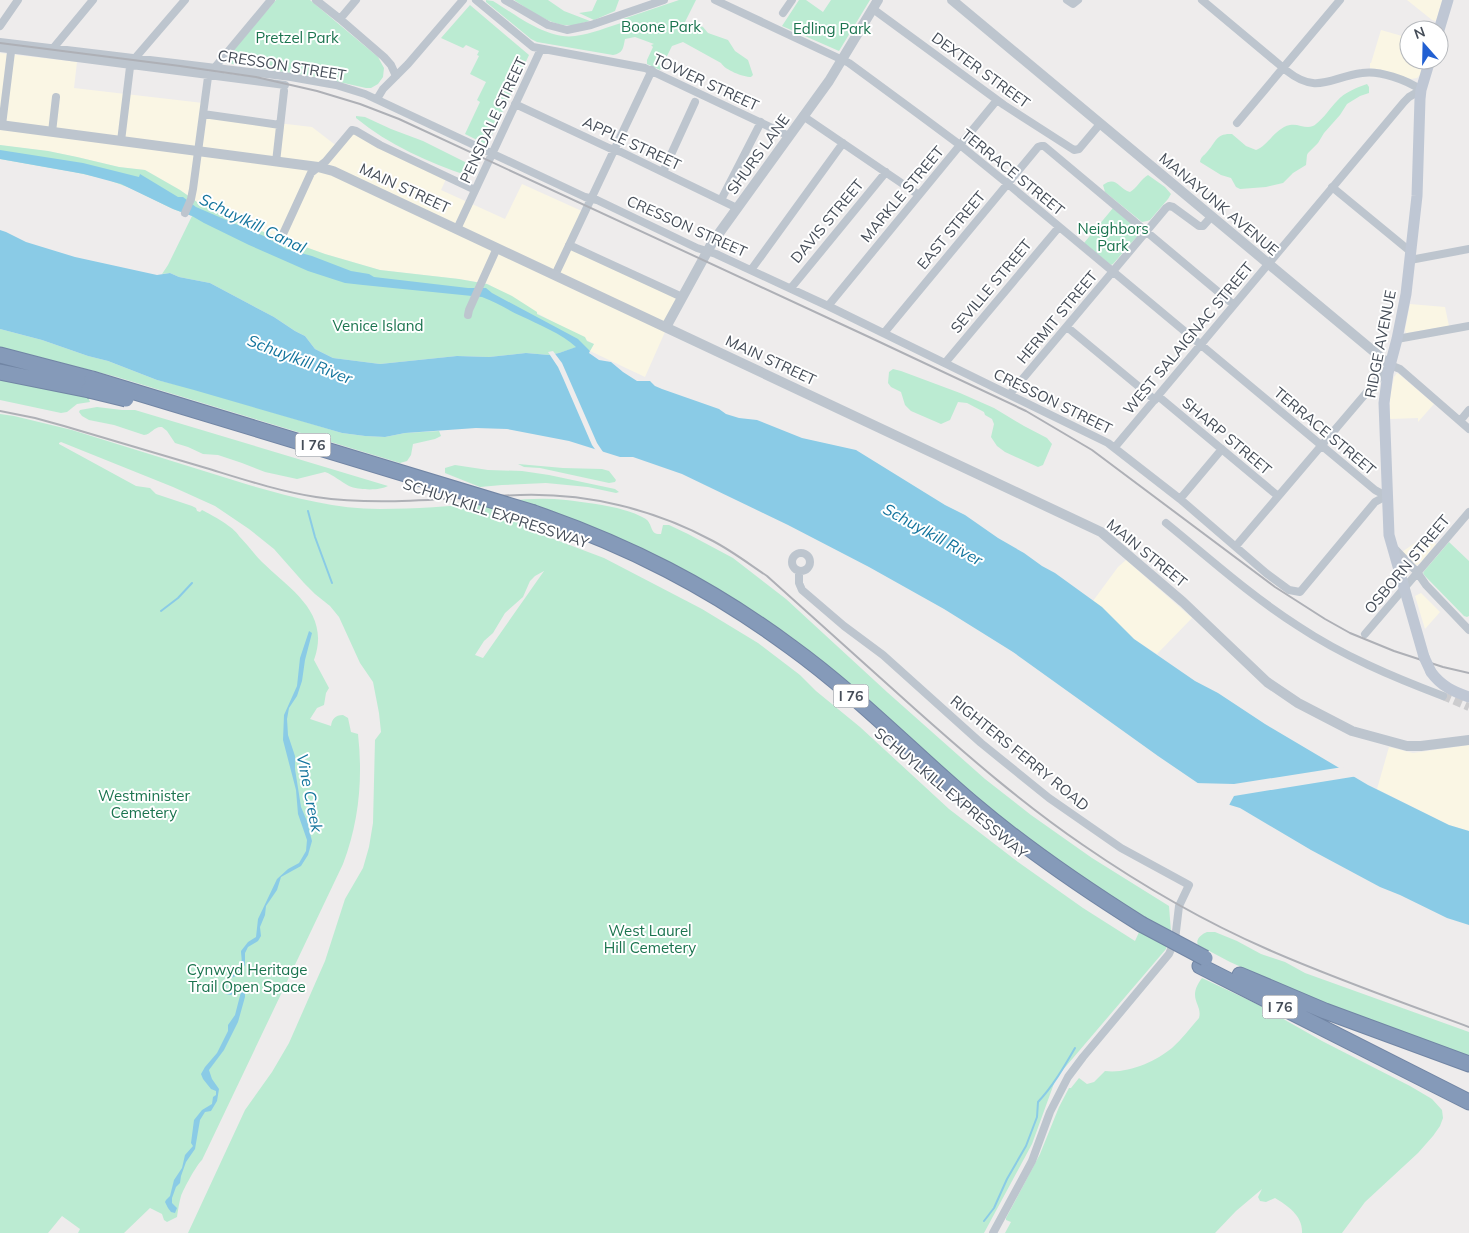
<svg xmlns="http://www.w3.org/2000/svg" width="1469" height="1233" viewBox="0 0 1469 1233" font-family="Mulish,sans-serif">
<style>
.commercial{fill:#faf6e4}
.green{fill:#bbebd2;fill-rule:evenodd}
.water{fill:#8acbe6}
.pier{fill:#eeecec}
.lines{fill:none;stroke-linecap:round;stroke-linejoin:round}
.stream{stroke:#8acbe6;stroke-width:2}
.minor-tunnel{stroke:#ccccce;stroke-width:8;stroke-dasharray:8 4;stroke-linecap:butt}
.motorway-casing{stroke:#7185a4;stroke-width:17}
.minor{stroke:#bdc5ce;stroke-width:8}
.tertiary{stroke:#bdc5ce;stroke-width:10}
.secondary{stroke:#bfc7d4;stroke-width:11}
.motorway{stroke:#859ab9;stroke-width:15}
.rail{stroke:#aeb0b6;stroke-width:2}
.motorway-bridge-casing{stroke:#7185a4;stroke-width:17;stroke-linecap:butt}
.secondary-bridge{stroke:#bfc7d4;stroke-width:11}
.motorway-bridge{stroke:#859ab9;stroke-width:15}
.labels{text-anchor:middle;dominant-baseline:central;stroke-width:4;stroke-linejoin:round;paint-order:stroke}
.shield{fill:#fff;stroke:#7d828a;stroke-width:1}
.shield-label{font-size:14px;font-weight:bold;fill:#454d58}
.park-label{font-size:15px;fill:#1b744f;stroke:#fff}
.street-label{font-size:15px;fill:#454d58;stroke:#fff}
.water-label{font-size:16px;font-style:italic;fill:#13749d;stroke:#fff}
</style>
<rect width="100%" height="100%" fill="#eeecec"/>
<path class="commercial" d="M1407,0H1442L1436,21L1432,20Z
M1381,30L1409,38V60H1424L1420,75L1417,78L1411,79L1383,70L1370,68V63H1371Z
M0,53L77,62L74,88L203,103L201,114L312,127L338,147L353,131L446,179L441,190L505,219L522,184L584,212L569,245L680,298L645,377L590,351L594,344L537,313L488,284L459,279L380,270L325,254L261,231L197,202L180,190L145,170L119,167L77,157L48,151L0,145Z
M1410,304L1445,307L1449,326L1406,333L1405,330Z
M1397,373L1400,375L1434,404L1418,422V418L1390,419V397L1394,377Z
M1426,535L1436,544L1419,564L1415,565L1402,552Z
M1126,560L1192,618L1157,654L1134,639L1102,608L1093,601L1118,567Z
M1421,593L1440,612L1425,629L1415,596Z
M1469,745V831L1449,825L1377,789L1389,747L1413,753Z"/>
<path class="green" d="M276,0H310L378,57L384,68L383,77L378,84L371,88H366L317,77L226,63L225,60Z
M486,0L493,1C516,15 547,40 575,36C591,34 608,27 624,22L623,19L679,0H696L683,26L698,25L703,27L708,33L728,40L735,51L748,60L753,75L751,77C743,77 725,70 721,63L683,42L672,46L660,70L647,64V60L653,47L651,45L654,44L635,37L625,39C623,49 623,53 613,55L537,42L531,39L486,2Z
M514,0H548L564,11L590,21C585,22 580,24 575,25C553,28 531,11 514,0Z
M597,0H619L615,11L594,20L579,13L592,11Z
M799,0H806L823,12L831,0H870L839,51L782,26Z
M470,5L529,55L487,145L465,134L480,102L477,100L486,82L470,74L479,56L477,55L479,51L466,45L463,48L441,38Z
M1367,84L1369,87V93L1360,96L1347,104L1340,115L1324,133L1318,143L1308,153L1307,155L1306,165L1293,173L1283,183L1266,187L1240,189L1236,187L1231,178L1221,175L1200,162C1201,156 1204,156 1207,152C1216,142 1216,133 1232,134L1246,146L1256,150C1269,145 1275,128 1290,125C1299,123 1308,131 1316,124C1324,118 1330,108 1337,101C1345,92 1356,88 1367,84Z
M356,116L365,117L391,129L423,141L473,166L474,171L473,174L469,176C429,163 389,145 356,118Z
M0,145L48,151L77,157L119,167L145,170L180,190L197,202L261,231L325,254L380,270L459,279L487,284L512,296L537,312V314L585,337L587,341L594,344L590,351L580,346L559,353L549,355L526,353L489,357L457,356L380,364L333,358L315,349L305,336L295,331L274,317L210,283L179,277L170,273L162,274L168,265L192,216L173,209L130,188L106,179L74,172L0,159Z
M1148,175L1165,187L1171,194L1168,199L1150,220L1147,221L1142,222L1105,192L1103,185C1116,175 1119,189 1130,192C1137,188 1141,179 1148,175Z
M1113,208L1140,231V233L1113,264L1111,265L1084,243Z
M0,329L42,340L88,356L108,361L157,380L194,389L342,433L365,436L385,437L405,433L439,431L441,436L435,439L413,444L411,455L407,461L400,463L117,377L0,347Z
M893,369L901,371L960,393L994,408L1024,426L1047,438L1052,444L1043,465L1038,467L1005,452L997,446L991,437L994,424L992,419L985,415L984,412L967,403L958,402L950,420L941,424L911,411L905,405L901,392L891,387L888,383L889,372Z
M0,380L88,397L90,402L77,404L67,412L61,413L0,400Z
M97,407L122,410H135L388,486C379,491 358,490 349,486C341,482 334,475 325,472L297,479L265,472L242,463L218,455L203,454L188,447L175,443L167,431L162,427C154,426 152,434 144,435L114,425L89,420L82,416L79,412L80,410Z
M0,414L14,416L72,430L249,485C292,497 335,509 380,509C415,509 451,506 486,503C513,500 539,497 566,500C588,503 620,506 640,516C642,517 645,518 647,520C653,526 650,535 661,534L663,525H669L688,534L733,558L786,599L887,692L985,779L1031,815L1092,858L1169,906L1171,932L1166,949L1056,1078L1032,1144L984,1233H188L245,1110L272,1072L289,1043L325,961L345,899L363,868L369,847L373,823L375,740L381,732L379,713L373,682L360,663L339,617L330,606L315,594L304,583L274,549L249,529L215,506L173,487L61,442L59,443V444L136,486L150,488L156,494L192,506L196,508L197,511L200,512L202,510C212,515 234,527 239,536C247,544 254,554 262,562C291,590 331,613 314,660L329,688L326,693L324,705L317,708L310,719L331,726C332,719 335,715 343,715L348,718L351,732L358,734C363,779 359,822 343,864L202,1160C197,1164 183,1190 181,1196C179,1203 178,1210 177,1217L167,1222L164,1220L162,1214L150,1208L124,1233H78L80,1229L62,1216L48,1233H0ZM534,506H537C626,537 710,579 787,634C852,681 909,740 970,792C1024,838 1083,880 1145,917V919L1135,941L1083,908L1018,862L949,809L860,727L816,691L800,675L758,643L702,609L604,558L527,529ZM544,571L483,658L475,655L484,641L493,633L505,613L523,597L530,581L535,576Z
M518,464L563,468L602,469L609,471L616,480L615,482L609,483L540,468L524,467Z
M455,465L488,470L522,471L549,475L615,489L619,492L616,493L588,487L546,483L502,485L480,487L445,473V468Z
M1449,542L1469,561V616L1467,617L1464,616L1425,576L1423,573L1425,570Z
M1207,932H1215L1237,941L1261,954L1285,962L1305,973L1469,1032V1056L1311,998L1230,962L1198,945C1195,939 1202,934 1207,932Z
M1202,978L1257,1004L1322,1041L1410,1086L1432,1099L1442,1110L1443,1118L1440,1126L1433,1136L1418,1153L1365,1202L1342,1233H1302C1303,1216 1288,1206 1275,1198L1266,1202L1260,1201L1258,1197L1262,1189L1236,1211L1215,1233H1005L1011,1222L1006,1220V1218L1040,1154L1059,1107L1069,1088H1071L1079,1078L1087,1084L1094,1082L1105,1071C1127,1074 1155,1062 1172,1048C1182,1039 1190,1028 1199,1018C1203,1004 1186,999 1202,978Z"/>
<path class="water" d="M0,150L83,163L139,177L140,174L178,197H183L196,207L266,237L286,249L312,256L351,271L369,274L374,277L468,288H486L492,293L578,339L590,351L589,353L599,360L611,362L623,372L637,381H650L655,386L662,389L719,409L726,414L739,418L757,420L802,438L856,450L945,505L965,515L998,538L1024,553L1042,566L1055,573L1102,607L1134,639L1195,681L1218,693L1265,724L1368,785L1449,825L1469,831V925L1447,918L1400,895L1380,887L1311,850L1240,808L1230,805L1158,756L1013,652L944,609L869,567L788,525L682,474L633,457H620L569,441L507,429L476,428L405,433L385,437L365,436L342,433L194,390L157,380L108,361L88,356L42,340L0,329V230L6,232L26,242L75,257L157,275L170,273L179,277L210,283L274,317L295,331L305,336L315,349L333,358L380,364L457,356L489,357L526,353L549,355L559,353L576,347C562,334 538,324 521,316C508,310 496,302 482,297L363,285L345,283L308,271L249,245L204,223L192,216L173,209L121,184L84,174L0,159Z
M309,631L312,633L305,660L302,681L297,696L289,708L287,719L288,735L295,756V769L301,807L307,821L312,841L308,855L301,866L281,877L277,890L266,906L265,915L260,927L261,936L258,941L248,947L245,953V965L238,975L229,979L227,982L226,988L228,990L233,989L236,984L242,985L245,992V997L238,1022L224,1050L209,1070L212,1079L219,1089L217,1101L211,1111L205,1112L200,1120L195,1149L186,1162L181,1176L180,1183L176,1187L172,1198V1203L177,1208L175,1213L171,1212L168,1208L165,1202L166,1200L170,1196L174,1180L182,1168L185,1155L193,1146L191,1143L194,1120L202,1110L212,1104L213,1097L216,1095V1091L211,1089L203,1079L201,1074L205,1067L217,1053L228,1031V1025L235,1015L242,988L239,987L231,995L226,994C216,977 234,977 240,966C243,962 241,956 241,951L248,942L256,937L258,919L277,879L288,869L299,863L306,851L307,840L298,814L296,790L283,740L284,715L297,686L300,658Z"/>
<path class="pier" d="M553,351L562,363L597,443L605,455L597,452L592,445L563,378L558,367L548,352Z
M1343,767L1358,776L1234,796L1228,807L1194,783L1234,784Z"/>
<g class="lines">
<path class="stream" d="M308,511L315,537L332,583
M161,611L178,598L192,583
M984,1221L994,1208L1007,1179L1026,1146L1037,1117L1038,1102C1053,1086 1064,1067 1075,1048"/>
<path class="minor-tunnel" d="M1443,696L1469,707"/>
<g class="motorway-casing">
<path id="motorway" d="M0,355L92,379
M0,372L89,390
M534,513C629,546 710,587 791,647C856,694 911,751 972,803C1025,848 1082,887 1141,924
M1200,966L1469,1102
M1240,975L1325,1011L1469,1064"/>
</g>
<path class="minor" d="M316,0L340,19L384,57L391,65L396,76
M476,0L533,47L645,68L789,136
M505,0L548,25L567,30L591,25L664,0
M715,0L849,63L921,116L960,145L1008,184L1375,490L1386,496
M1067,0L1073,4L1078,0
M873,9L1004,105L1074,150L1079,149L1100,124
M783,13L792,0
M340,19L356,0
M0,26L18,0
M0,42L291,77L336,85L365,94L585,197L597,200L697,248L716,254L828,306L1108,443L1180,499L1266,573L1289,590L1300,592L1375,502L1386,496
M55,46L93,0
M0,48L285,85
M136,57L185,0
M216,66L271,0
M377,99L383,89L408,64L463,0
M515,104L609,148L621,152L737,208
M203,114L280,125
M803,116L919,195
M1237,123L1340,0
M2,125L11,52
M52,132L56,97
M121,141L130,67
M276,162L284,91
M663,172L695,102
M1332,187L1411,252
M721,200L761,122
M185,213L191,199L193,189L208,77
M457,229L541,49
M283,234L311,173L326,161L352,130L356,131L380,145L475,190
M569,245L682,297
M1410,260L1469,249
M751,270L843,143
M555,275L652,70
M791,288L886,172
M828,306L997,100
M468,315L469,310L497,248
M1067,327L1155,400
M884,333L1038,147L1041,146H1044L1234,305
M1397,339L1469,326
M945,363L1059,227
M1010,394L1166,208L1169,206L1173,207L1199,226H1203L1211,217
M1158,396L1278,496
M1460,421L1469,410
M1115,447L1404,102L1409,97L1421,90C1407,80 1379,70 1362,73C1331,77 1317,95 1287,71L1202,0
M1180,499L1222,449
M1166,523C1209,558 1251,596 1298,626C1343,656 1393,677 1443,696
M1236,546L1390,365L1400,369L1469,429
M1395,549L1417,572L1426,585L1469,630
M792 562a9 9 0 1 1 18 0a9 9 0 1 1-18 0Z
M799,571V583L802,590L844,626L883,655L981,743L1049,798L1121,848L1189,885L1179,906L1175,940L1169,954L1083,1057L1068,1077L1050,1112L1032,1161L993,1233
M1365,634L1469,512"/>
<path class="tertiary" d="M952,0L1390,365
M0,125L318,167L333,171L1101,532L1183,602L1267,682L1298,703L1352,731L1407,746H1421L1469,740
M666,327L712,243L829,81L878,0"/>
<path class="secondary" d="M1439,30L1448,0
M1424,657L1389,535L1384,403L1388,373L1397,339L1406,294L1417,196L1420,99L1421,90L1430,60
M1431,672C1441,686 1454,692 1469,697"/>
<use href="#motorway" class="motorway"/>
<path class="rail" d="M0,43L180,66L256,77L317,91L360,104L399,119L869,337L1026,411L1092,450L1275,587L1325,619L1350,633L1394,651L1443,667L1469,673
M0,411L35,418L64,426C112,440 159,454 206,468C242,479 278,491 316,497C383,507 452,497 520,495C587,493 654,509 713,541C732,551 749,564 767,576C816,620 866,665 915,709C969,757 1023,804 1083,845C1141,885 1203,921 1267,949C1333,978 1401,1002 1469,1027"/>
<g class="motorway-bridge-casing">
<path id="motorway-bridge" d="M92,379L534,513
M89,390L126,399
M1141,924L1205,958"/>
</g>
<path class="secondary-bridge" d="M1424,657L1431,672"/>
<use href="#motorway-bridge" class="motorway-bridge"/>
</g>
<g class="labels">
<g class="shield">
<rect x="295.5" y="433.5" width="35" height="23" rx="4"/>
<rect x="833.5" y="684.5" width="35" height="23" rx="4"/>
<rect x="1262.5" y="995.5" width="35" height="23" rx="4"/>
</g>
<g class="shield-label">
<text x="313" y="445">I 76</text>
<text x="851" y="696">I 76</text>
<text x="1280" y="1007">I 76</text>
</g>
<g class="park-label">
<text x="661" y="26">Boone Park</text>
<text x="832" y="28">Edling Park</text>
<text x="297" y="37">Pretzel Park</text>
<text x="1113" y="228">Neighbors<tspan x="1113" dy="17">Park</tspan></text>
<text x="378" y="325">Venice Island</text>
<text x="144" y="795">Westminister<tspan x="144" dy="17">Cemetery</tspan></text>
<text x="650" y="930">West Laurel<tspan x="650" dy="17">Hill Cemetery</tspan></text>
<text x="247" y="969">Cynwyd Heritage<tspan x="247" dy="17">Trail Open Space</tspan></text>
</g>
<g class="street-label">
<text transform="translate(282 65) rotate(9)">CRESSON STREET</text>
<text transform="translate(981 70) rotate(36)">DEXTER STREET</text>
<text transform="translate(706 82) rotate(25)">TOWER STREET</text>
<text transform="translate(493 120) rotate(-65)">PENSDALE STREET</text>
<text transform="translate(632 143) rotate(25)">APPLE STREET</text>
<text transform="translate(758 154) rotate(-54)">SHURS LANE</text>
<text transform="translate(1013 172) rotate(39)">TERRACE STREET</text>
<text transform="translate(405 188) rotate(25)">MAIN STREET</text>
<text transform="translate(902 194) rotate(-50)">MARKLE STREET</text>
<text transform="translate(1219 204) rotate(40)">MANAYUNK AVENUE</text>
<text transform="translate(827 221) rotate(-50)">DAVIS STREET</text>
<text transform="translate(687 226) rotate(24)">CRESSON STREET</text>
<text transform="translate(951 230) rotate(-50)">EAST STREET</text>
<text transform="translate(991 286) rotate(-50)">SEVILLE STREET</text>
<text transform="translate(1057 317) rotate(-50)">HERMIT STREET</text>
<text transform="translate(1188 338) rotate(-50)">WEST SALAIGNAC STREET</text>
<text transform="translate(1380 344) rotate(-79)">RIDGE AVENUE</text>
<text transform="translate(771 360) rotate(25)">MAIN STREET</text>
<text transform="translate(1053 401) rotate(26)">CRESSON STREET</text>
<text transform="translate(1325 431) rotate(40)">TERRACE STREET</text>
<text transform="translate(1227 436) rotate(40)">SHARP STREET</text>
<text transform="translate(496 513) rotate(18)">SCHUYLKILL EXPRESSWAY</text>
<text transform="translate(1147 553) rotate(39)">MAIN STREET</text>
<text transform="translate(1407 564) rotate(-50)">OSBORN STREET</text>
<text transform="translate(1020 753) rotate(39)">RIGHTERS FERRY ROAD</text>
<text transform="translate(951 793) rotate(40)">SCHUYLKILL EXPRESSWAY</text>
</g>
<g class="water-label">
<text transform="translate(253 223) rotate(26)">Schuylkill Canal</text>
<text transform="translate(300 359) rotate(21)">Schuylkill River</text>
<text transform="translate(933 534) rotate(29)">Schuylkill River</text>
<text transform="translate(310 793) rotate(79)">Vine Creek</text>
</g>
</g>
<g transform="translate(1424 45) rotate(340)"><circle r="24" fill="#ffffff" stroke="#b5b8bc"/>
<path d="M0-4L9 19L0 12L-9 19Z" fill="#2260d2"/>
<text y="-8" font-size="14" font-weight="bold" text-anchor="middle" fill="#454d58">N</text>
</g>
</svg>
